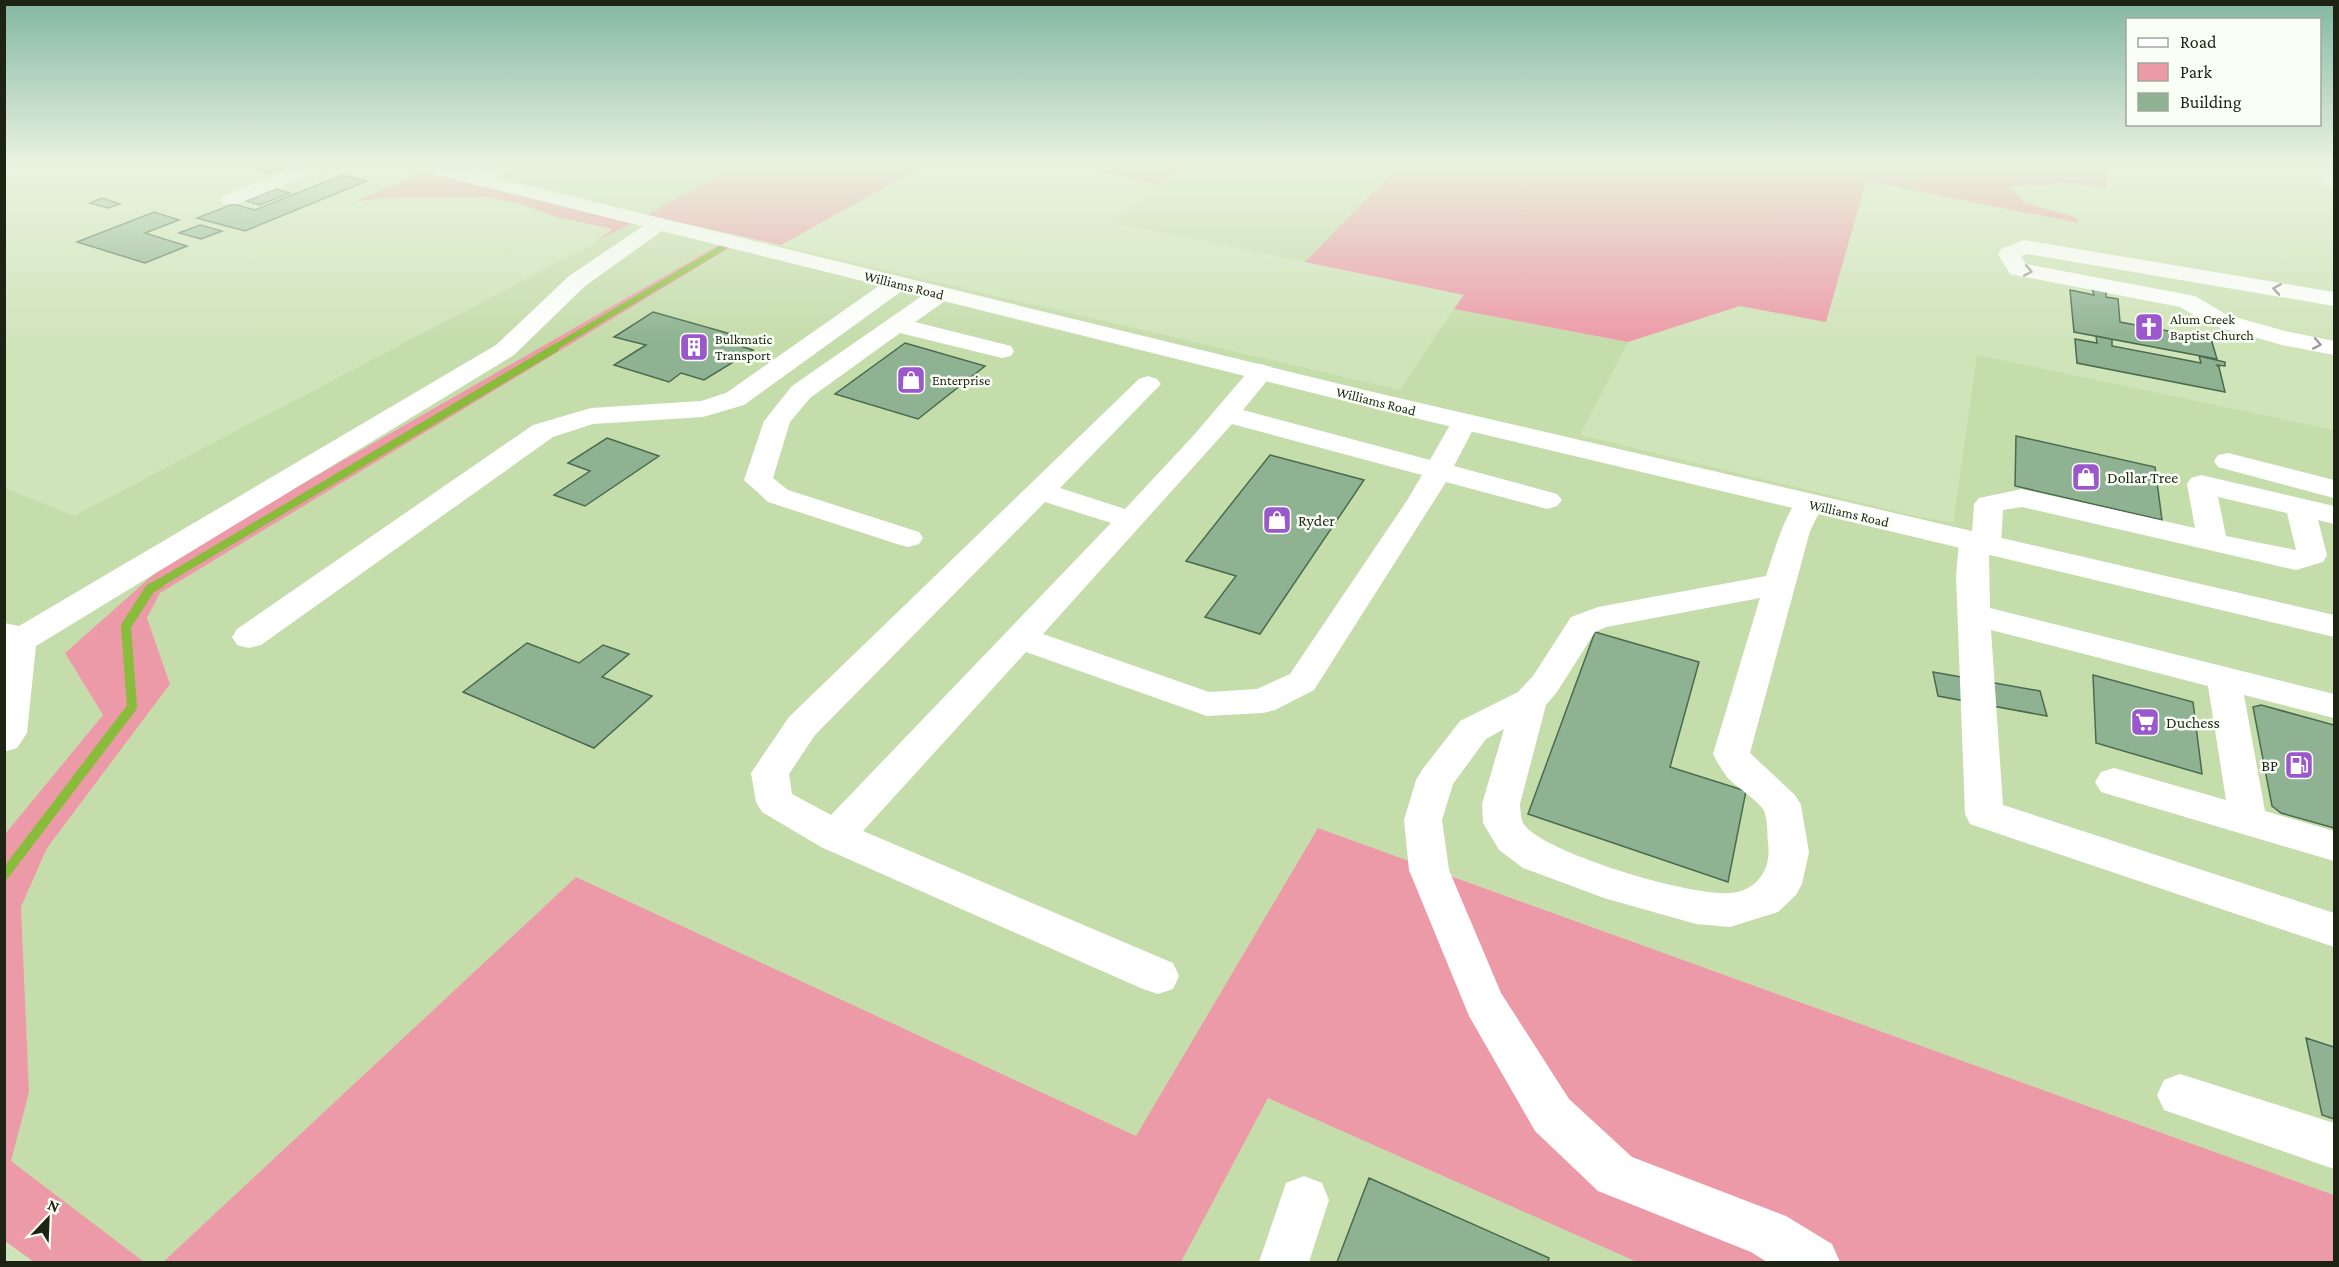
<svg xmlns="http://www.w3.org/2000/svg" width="2339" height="1267" viewBox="0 0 2339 1267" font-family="'Crimson Pro',serif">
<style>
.built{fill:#c5dcab}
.green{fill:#ed9aa8}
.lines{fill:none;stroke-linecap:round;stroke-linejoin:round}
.stream-far2{stroke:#89bc3a;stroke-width:6}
.stream-far1{stroke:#89bc3a;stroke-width:8}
.stream{stroke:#89bc3a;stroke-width:10}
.building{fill:#8eb292;stroke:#496b4e;stroke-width:1.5}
.minor{fill:#fff;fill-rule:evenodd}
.major{fill:#fff;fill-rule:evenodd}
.oneway{stroke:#999c95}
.labels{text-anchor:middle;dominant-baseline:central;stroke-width:5;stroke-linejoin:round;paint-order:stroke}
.far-street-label{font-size:14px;fill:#1d2414;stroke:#fafff6}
.far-poi-label{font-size:14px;fill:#1d2414;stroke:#fafff6;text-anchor:start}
.poi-label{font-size:16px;fill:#1d2414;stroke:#fafff6;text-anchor:start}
</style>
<rect width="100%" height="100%" fill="#d0e4ba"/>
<path class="built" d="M397,165H736L634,222L719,245L171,559L65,653L103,715L5,834V488L74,516L633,223Z
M1184,165H1400L1305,262L1111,222Z
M747,238L1400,390L1454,309L1628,342L1580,435L1920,517L1953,523L1977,355L2334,430V1195L1319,828L1136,1136L576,877L163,1262H144L10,1162L29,1092L21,907L47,848L170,684L147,618L160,593Z
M1268,1098L1637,1262H1181Z"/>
<path class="green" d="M736,165H925L781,245L647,215Z
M1078,165H1184L1156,186Z
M1400,165H2107V188L2075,183L2010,186L2023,202L2074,217L2079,223L1866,181L1826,322L1740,306L1628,342L1454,309L1464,295L1305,262Z
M425,172L634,222L595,242L613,229L557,217L521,204L487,197L385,198L354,202Z
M719,245L731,247L160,593L147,618L170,684L47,848L21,907L29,1092L11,1161L144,1262H34L5,1241V834L103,715L65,653L171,559Z
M1318,828L2334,1195V1262H1637L1268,1098L1181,1262H163L576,877L1136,1136Z"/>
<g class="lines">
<path class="stream-far2" d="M552,349L722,248"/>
<path class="stream-far1" d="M158,584L555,348"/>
<path class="stream" d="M4,875L132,707L126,626L150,589L160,583"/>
</g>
<path class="building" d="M271,165H291L269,173L258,169Z
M342,175L367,181L245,231L197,218L233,204L255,210Z
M276,189L290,193L260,205L246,201Z
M102,198L120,204L108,208L90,203Z
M154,212L179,220L145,233L187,246L145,263L77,242Z
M200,225L222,231L201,239L179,233Z
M2092,288L2106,291V297L2118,299L2120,322L2211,339L2217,359L2074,332L2070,290L2094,295Z
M653,312L738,336L728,342L753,350L704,380L681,373L669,382L614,365L646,345L614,337Z
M2096,336L2112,339V346L2201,363L2199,356L2225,362V366L2216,365L2219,367L2225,392L2077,363L2075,339L2097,343Z
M905,343L985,366L918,419L835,394Z
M2016,436L2155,467L2162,520L2015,486Z
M607,438L659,456L585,506L554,495L590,471L568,463Z
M1270,455L1364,480L1260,634L1205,617L1236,576L1186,561Z
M1595,632L1699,662L1670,767L1746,791L1728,882L1528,814Z
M527,643L579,663L603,645L629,654L602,677L652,696L594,748L463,692Z
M1933,672L2040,691L2047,716L1938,696Z
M2093,675L2193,702L2202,774L2096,743Z
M2261,705L2334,725V828L2281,813L2272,806L2253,707Z
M2306,1038L2334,1047V1119L2322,1115Z
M1369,1178L1549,1258L1548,1262H1337Z"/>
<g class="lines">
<path class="minor" d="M301,165H328L325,169L237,204H223L220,200L223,196Z
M489,165H515L512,169C498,175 483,186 468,182L465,178L468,174Z
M659,218L666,220L670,224L666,228L585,286L514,355L36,646L27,733L17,748L4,752V623L19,626L496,345L569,276L652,220Z
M2024,240L2334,292V306L2027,254L2021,256L2026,264L2195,296L2227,315L2285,331L2334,341V355L2282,345L2211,325L2180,307L2010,274L1998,254L2001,249Z
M898,276L906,278L909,283L906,288L744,405L703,417L593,424L553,437L261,645L249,648L237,645L232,637L237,629L533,425L591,408L701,401L726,393L890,278Z
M940,287L948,289L952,294L948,299L915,322L1011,346L1014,351L1011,356L1002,358L900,333L810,398L790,422L773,478L788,490L919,532L923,538L919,544L908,547L897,544L768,502L744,480L764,421L792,386L932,289Z
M1261,364L1270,367L1274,372L1243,410L1430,460L1455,416L1464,414L1473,416L1477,422L1454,466L1557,494L1562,500L1557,506L1547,509L1446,482L1314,690L1275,710L1263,713L1207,716L1026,652L863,831L1173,963L1179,976L1173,989L1158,994L1143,989L821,847L762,812L756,802L751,773L789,717L1139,379L1148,376L1157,379L1161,384L1060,488L1125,509L1193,436L1252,367ZM1232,424L1422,475L1408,499L1290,674L1257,689L1209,692L1043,634ZM1045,502L1111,523L831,815L792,794L789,774L815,735Z
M2228,453L2334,480V498L2218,467L2214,461L2218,455Z
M2201,475L2334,506V524L2318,520L2327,555L2323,562L2296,570L2022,507L2003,510L2001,545L1997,552L1989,554L1990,608L2334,694V718L2244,695L2265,811L2334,831V861L2101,792L2095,782L2101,772L2114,768L2226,800L2208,686L1991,630L2003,805L2334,913V947L1970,824L1965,814L1956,576L1959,542L1963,536L1972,533L1974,504L1979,498L2022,489L2195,528L2187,484L2191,478ZM2218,497L2287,513L2296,550L2226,536Z
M1809,494L1819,497L1824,503L1810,531L1750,753L1795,795L1801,805L1809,852L1802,884L1796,895L1778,912L1730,927L1696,924L1604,898L1523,868L1499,850L1483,823L1482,804L1504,729L1486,739L1453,784L1442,820L1449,870L1501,993L1569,1099L1632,1157L1786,1216L1832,1244L1840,1262H1767L1751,1252L1598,1191L1535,1131L1469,1016L1409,870L1404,820L1416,780L1422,770L1460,721L1518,692L1533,676L1571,617L1598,607L1766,576C1775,549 1782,521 1799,497ZM1760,598L1713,754C1717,762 1722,770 1727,777C1736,787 1759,801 1764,811C1768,820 1767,834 1768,843C1772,869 1757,891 1730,893C1689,896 1557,856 1528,829C1520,822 1521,814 1520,804L1546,705L1557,692L1595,632L1606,627Z
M2180,1074L2334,1123V1169L2164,1110L2157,1095L2164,1080Z
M1304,1176L1322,1183L1329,1200L1309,1262H1259L1286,1183Z"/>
<path class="major" d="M411,165H443L1377,393L2334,615V637L1377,409L413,169Z
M2317,165H2334V187L2327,185Z"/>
</g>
<defs><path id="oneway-chevron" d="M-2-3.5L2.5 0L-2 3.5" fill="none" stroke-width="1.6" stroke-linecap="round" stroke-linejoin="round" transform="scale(1.5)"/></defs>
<g class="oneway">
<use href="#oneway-chevron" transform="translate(2028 271) rotate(11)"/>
<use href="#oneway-chevron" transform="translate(2277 289) rotate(-171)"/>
<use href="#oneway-chevron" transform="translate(2317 344) rotate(11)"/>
</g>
<linearGradient id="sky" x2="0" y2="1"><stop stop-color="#82b7a2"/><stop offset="0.48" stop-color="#eaf3e0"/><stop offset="1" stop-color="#eaf3e0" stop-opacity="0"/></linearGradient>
<rect width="2339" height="342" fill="url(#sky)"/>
<defs>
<g id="church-square" transform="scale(1.5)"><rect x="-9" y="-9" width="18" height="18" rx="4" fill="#9b57cc" stroke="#fafff6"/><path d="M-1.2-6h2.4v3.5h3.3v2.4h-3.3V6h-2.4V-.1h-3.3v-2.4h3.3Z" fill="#fff"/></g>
<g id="building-square" transform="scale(1.5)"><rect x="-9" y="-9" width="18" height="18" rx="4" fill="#9b57cc" stroke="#fafff6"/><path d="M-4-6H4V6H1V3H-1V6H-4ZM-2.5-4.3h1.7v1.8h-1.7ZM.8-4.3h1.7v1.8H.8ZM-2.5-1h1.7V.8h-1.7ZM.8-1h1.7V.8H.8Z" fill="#fff"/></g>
<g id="shop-square" transform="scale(1.5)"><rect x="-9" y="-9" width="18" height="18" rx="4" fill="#9b57cc" stroke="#fafff6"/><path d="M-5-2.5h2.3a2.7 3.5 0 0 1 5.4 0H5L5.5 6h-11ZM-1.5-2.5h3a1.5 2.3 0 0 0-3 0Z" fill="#fff"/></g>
<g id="supermarket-square" transform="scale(1.5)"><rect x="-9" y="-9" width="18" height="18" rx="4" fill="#9b57cc" stroke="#fafff6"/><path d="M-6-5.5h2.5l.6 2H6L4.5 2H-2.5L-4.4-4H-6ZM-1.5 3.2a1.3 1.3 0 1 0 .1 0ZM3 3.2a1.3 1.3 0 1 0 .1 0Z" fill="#fff"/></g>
<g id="fuel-square" transform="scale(1.5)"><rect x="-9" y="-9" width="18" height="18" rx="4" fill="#9b57cc" stroke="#fafff6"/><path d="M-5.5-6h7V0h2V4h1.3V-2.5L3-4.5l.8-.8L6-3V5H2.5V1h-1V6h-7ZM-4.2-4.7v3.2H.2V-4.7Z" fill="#fff"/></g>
</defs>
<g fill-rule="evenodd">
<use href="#church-square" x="2149" y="327"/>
<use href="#building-square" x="694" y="347"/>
<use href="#shop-square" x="911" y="380"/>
<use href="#shop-square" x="2086" y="477"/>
<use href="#shop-square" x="1277" y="520"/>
<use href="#supermarket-square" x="2145" y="722"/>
<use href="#fuel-square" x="2299" y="765"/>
</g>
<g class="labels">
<g class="far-street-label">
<text transform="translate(904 285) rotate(14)">Williams Road</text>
<text transform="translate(1376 401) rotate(14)">Williams Road</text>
<text transform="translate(1849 513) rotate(13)">Williams Road</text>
</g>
<g class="far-poi-label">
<text x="2170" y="319">Alum Creek<tspan x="2170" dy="16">Baptist Church</tspan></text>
<text x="715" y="339">Bulkmatic<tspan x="715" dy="16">Transport</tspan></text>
<text x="932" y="380">Enterprise</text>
</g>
<g class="poi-label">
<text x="2107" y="477">Dollar Tree</text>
<text x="1298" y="520">Ryder</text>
<text x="2166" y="722">Duchess</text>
<text x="2278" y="765" text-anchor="end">BP</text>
</g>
</g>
<rect width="2339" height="1267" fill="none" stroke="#1d2414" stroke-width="12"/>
<rect x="2126" y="18" width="195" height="108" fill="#fafff6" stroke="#a2a79c" stroke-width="1.5"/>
<rect x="2138" y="38" width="30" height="9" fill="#ffffff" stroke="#a2a79c" stroke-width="1.5"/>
<text x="2180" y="48" font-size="18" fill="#1d2414">Road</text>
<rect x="2138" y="63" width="30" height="18" fill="#ed9aa8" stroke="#a2a79c" stroke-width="1.5"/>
<text x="2180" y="78" font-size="18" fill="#1d2414">Park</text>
<rect x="2138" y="93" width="30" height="18" fill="#8eb292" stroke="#a2a79c" stroke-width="1.5"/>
<text x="2180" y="108" font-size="18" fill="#1d2414">Building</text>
<g transform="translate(48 1219) rotate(23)" stroke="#fafff6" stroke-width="4.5" paint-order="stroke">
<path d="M0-4.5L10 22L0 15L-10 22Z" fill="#1d2414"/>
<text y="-9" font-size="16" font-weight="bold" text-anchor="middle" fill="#1d2414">N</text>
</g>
</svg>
